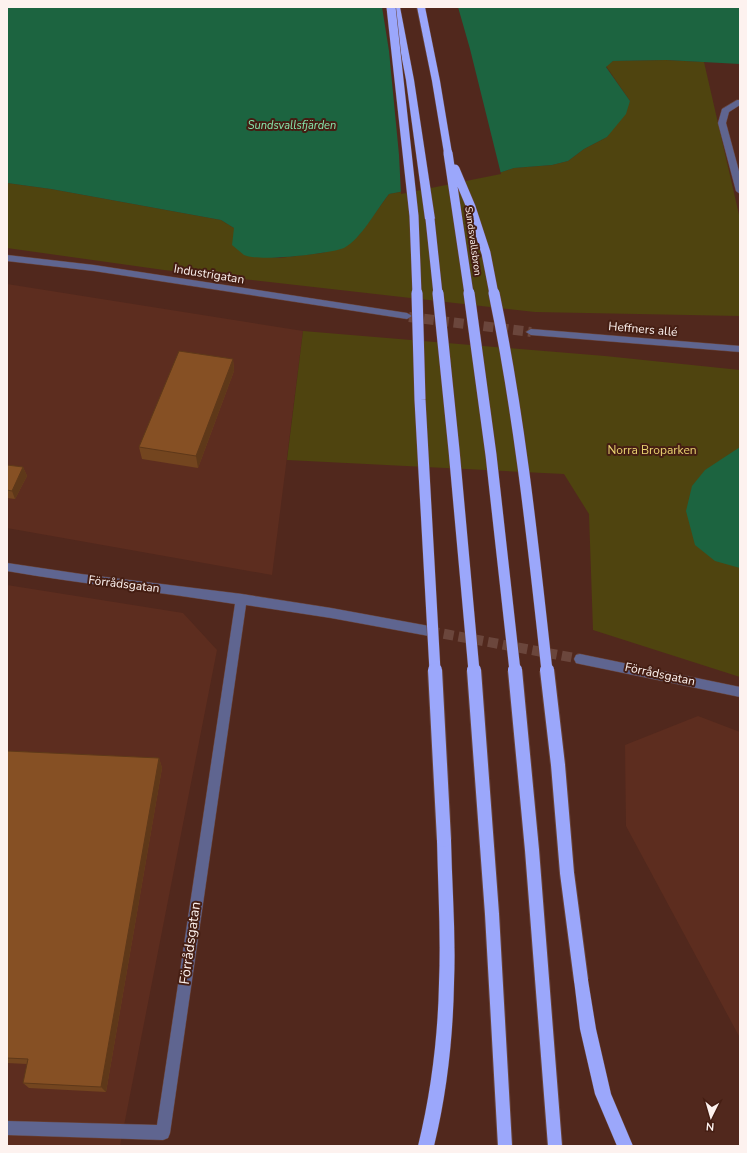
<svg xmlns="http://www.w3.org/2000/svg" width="747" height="1153" viewBox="0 0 747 1153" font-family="'Nunito Sans',sans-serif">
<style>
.built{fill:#5d2d1f}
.green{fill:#4f440f}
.water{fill:#1c6440}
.pier{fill:#51281d}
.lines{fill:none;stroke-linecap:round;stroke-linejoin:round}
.minor-tunnel{stroke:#6b463c;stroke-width:10;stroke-dasharray:10 5;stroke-linecap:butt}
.tertiary-tunnel{stroke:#6b463c;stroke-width:10;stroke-dasharray:10 5;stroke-linecap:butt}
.service-casing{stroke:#69443a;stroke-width:1}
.minor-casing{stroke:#69443a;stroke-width:1}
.tertiary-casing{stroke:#69443a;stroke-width:1}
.motorway-casing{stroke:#69443a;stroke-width:1}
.service{fill:#5f6590;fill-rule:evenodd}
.minor{fill:#5f6590;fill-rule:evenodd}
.tertiary{fill:#5f6590;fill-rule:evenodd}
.motorway{fill:#9ba7fb;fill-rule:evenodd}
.motorway-bridge-far2-casing{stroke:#69443a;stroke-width:10;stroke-linecap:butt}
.motorway-bridge-far1-casing{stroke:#69443a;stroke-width:12;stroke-linecap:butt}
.motorway-bridge-casing{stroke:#69443a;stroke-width:16;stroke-linecap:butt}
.motorway-bridge-far2{stroke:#9ba7fb;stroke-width:9}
.motorway-bridge-far1{stroke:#9ba7fb;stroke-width:11}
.motorway-bridge{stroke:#9ba7fb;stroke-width:14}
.wall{fill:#73451f}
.shaded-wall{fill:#5e3819}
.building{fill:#865024;stroke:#5e3819}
.labels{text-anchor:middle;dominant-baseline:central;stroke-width:4;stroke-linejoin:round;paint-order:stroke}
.far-street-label{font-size:10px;fill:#fdf2ef;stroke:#451e13}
.far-water-label{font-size:11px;font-style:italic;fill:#87e8af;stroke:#451e13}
.street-label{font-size:12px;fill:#fdf2ef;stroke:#451e13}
.park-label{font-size:12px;fill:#ecd572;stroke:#451e13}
.near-street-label{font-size:14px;fill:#fdf2ef;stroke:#451e13}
</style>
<rect width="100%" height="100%" fill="#51281d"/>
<path class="built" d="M7,284L303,331L272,575L7,528Z
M7,585L183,613L217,650L120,1146H7Z
M698,716L740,732V1038L626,826L625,745Z"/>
<path class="green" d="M665,60L704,62L740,219V316L535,312L164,270L7,248V183L51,189L221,220L234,228L245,255L279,258L322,253L344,247L359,235L389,194L499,173L514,168L552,165L568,161L584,149L607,137L630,101L606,66L613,61Z
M303,331L605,356L740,370V677L593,630L589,514L564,474L287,460Z"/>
<path class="water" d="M7,7H740V64L666,60L613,61L606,67L630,101L626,114L607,137L584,149L568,161L552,165L514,168L499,173L389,194C377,209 361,239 344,248C329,254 257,262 244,255C240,252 236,248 232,245L234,228L221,220L51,189L7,183Z
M740,447V568L715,561L695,545L686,511L692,486L705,470Z"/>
<path class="pier" d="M382,7H458L470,49L501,174L401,194L399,155L389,51Z"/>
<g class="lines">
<path class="minor-tunnel" d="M429,631L580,659"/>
<path class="tertiary-tunnel" d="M409,317L531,332"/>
<g class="service-casing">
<path id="service" d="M737,100H740V105L729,112L726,123L740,175V194L736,191L718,123L722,109Z"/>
</g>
<g class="minor-casing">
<path id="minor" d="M7,563L81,574L242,594L331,608L429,626L433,628L435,631L433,634L429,636L331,618L246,605L170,1133L168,1138L163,1140L7,1135V1121L157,1125L235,604C159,592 83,584 7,571Z
M580,654L740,687V697L580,664L576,663L574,659L576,655Z"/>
</g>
<g class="tertiary-casing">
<path id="tertiary" d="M7,255L94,265L407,313L412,316L407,319L94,271L7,261Z
M531,329L740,346V352L531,335L526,332Z"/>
</g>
<g class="motorway-casing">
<path id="motorway" d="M392,7H400L414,80L435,219L430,222L425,219L406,80Z
M417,7H425L440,81L452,153L448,156L444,153L432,81Z
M444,833L449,835L451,840C452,888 456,936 454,983C453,1037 447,1093 434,1146H418C431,1093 438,1037 439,983C441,936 438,888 437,840L439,835Z
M581,973L586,975L588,980L596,1029L611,1094L633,1146H617L595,1094L580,1029L574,980L576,975Z"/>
</g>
<use href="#service" class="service"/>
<use href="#minor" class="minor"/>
<use href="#tertiary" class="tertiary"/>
<use href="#motorway" class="motorway"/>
<g class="motorway-bridge-far2-casing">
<path id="motorway-bridge-far2" d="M391,7L414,216L417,294
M448,153L469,294
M455,169L471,207L486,253L494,294
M430,219L438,294"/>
</g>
<g class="motorway-bridge-far1-casing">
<path id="motorway-bridge-far1" d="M417,293L420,400L435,671
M438,293L454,450L474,671
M469,293L491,455L515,671
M494,293C520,418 533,544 547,671"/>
</g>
<g class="motorway-bridge-casing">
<path id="motorway-bridge" d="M435,670L444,840
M474,670L492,914L505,1146
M515,670L532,850L555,1146
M547,670L558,765L567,873L581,980"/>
</g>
<use href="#motorway-bridge-far2" class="motorway-bridge-far2"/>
<use href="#motorway-bridge-far1" class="motorway-bridge-far1"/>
<use href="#motorway-bridge" class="motorway-bridge"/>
</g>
<path class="wall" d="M233,359L234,371L198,468L142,459L139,447Z
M7,465L23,467L27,476L15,499L7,498Z
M7,751L159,758L162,768L106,1092L29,1088L23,1083L27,1064L7,1063Z"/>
<path class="shaded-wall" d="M233,359L234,371L198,468L196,456Z
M23,467L27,476L15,499L12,491Z
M159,758L162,768L106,1092L101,1087Z"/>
<path class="building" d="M179,351L233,359L196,456L139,447Z
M7,465L23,467L12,491L7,490Z
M7,751L159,758L101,1087L23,1083L28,1059L7,1058Z"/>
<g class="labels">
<g class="far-street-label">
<text transform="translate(473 241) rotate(82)">Sundsvallsbron</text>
</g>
<g class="far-water-label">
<text x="292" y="125">Sundsvallsfjärden</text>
</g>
<g class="street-label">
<text transform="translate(209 274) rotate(9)">Industrigatan</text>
<text transform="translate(643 329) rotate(5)">Heffners allé</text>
<text transform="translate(124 584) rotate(7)">Förrådsgatan</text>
<text transform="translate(660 674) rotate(12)">Förrådsgatan</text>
</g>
<g class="park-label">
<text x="652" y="450">Norra Broparken</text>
</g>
<g class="near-street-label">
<text transform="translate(190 943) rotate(-82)">Förrådsgatan</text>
</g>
</g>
<rect width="747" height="1153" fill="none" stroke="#fdf2ef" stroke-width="16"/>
<g transform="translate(711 1117) rotate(185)" stroke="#451e13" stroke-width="3" paint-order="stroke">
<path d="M0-3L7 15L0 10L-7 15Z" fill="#fdf2ef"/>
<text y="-6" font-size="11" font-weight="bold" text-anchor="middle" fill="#fdf2ef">N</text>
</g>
</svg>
